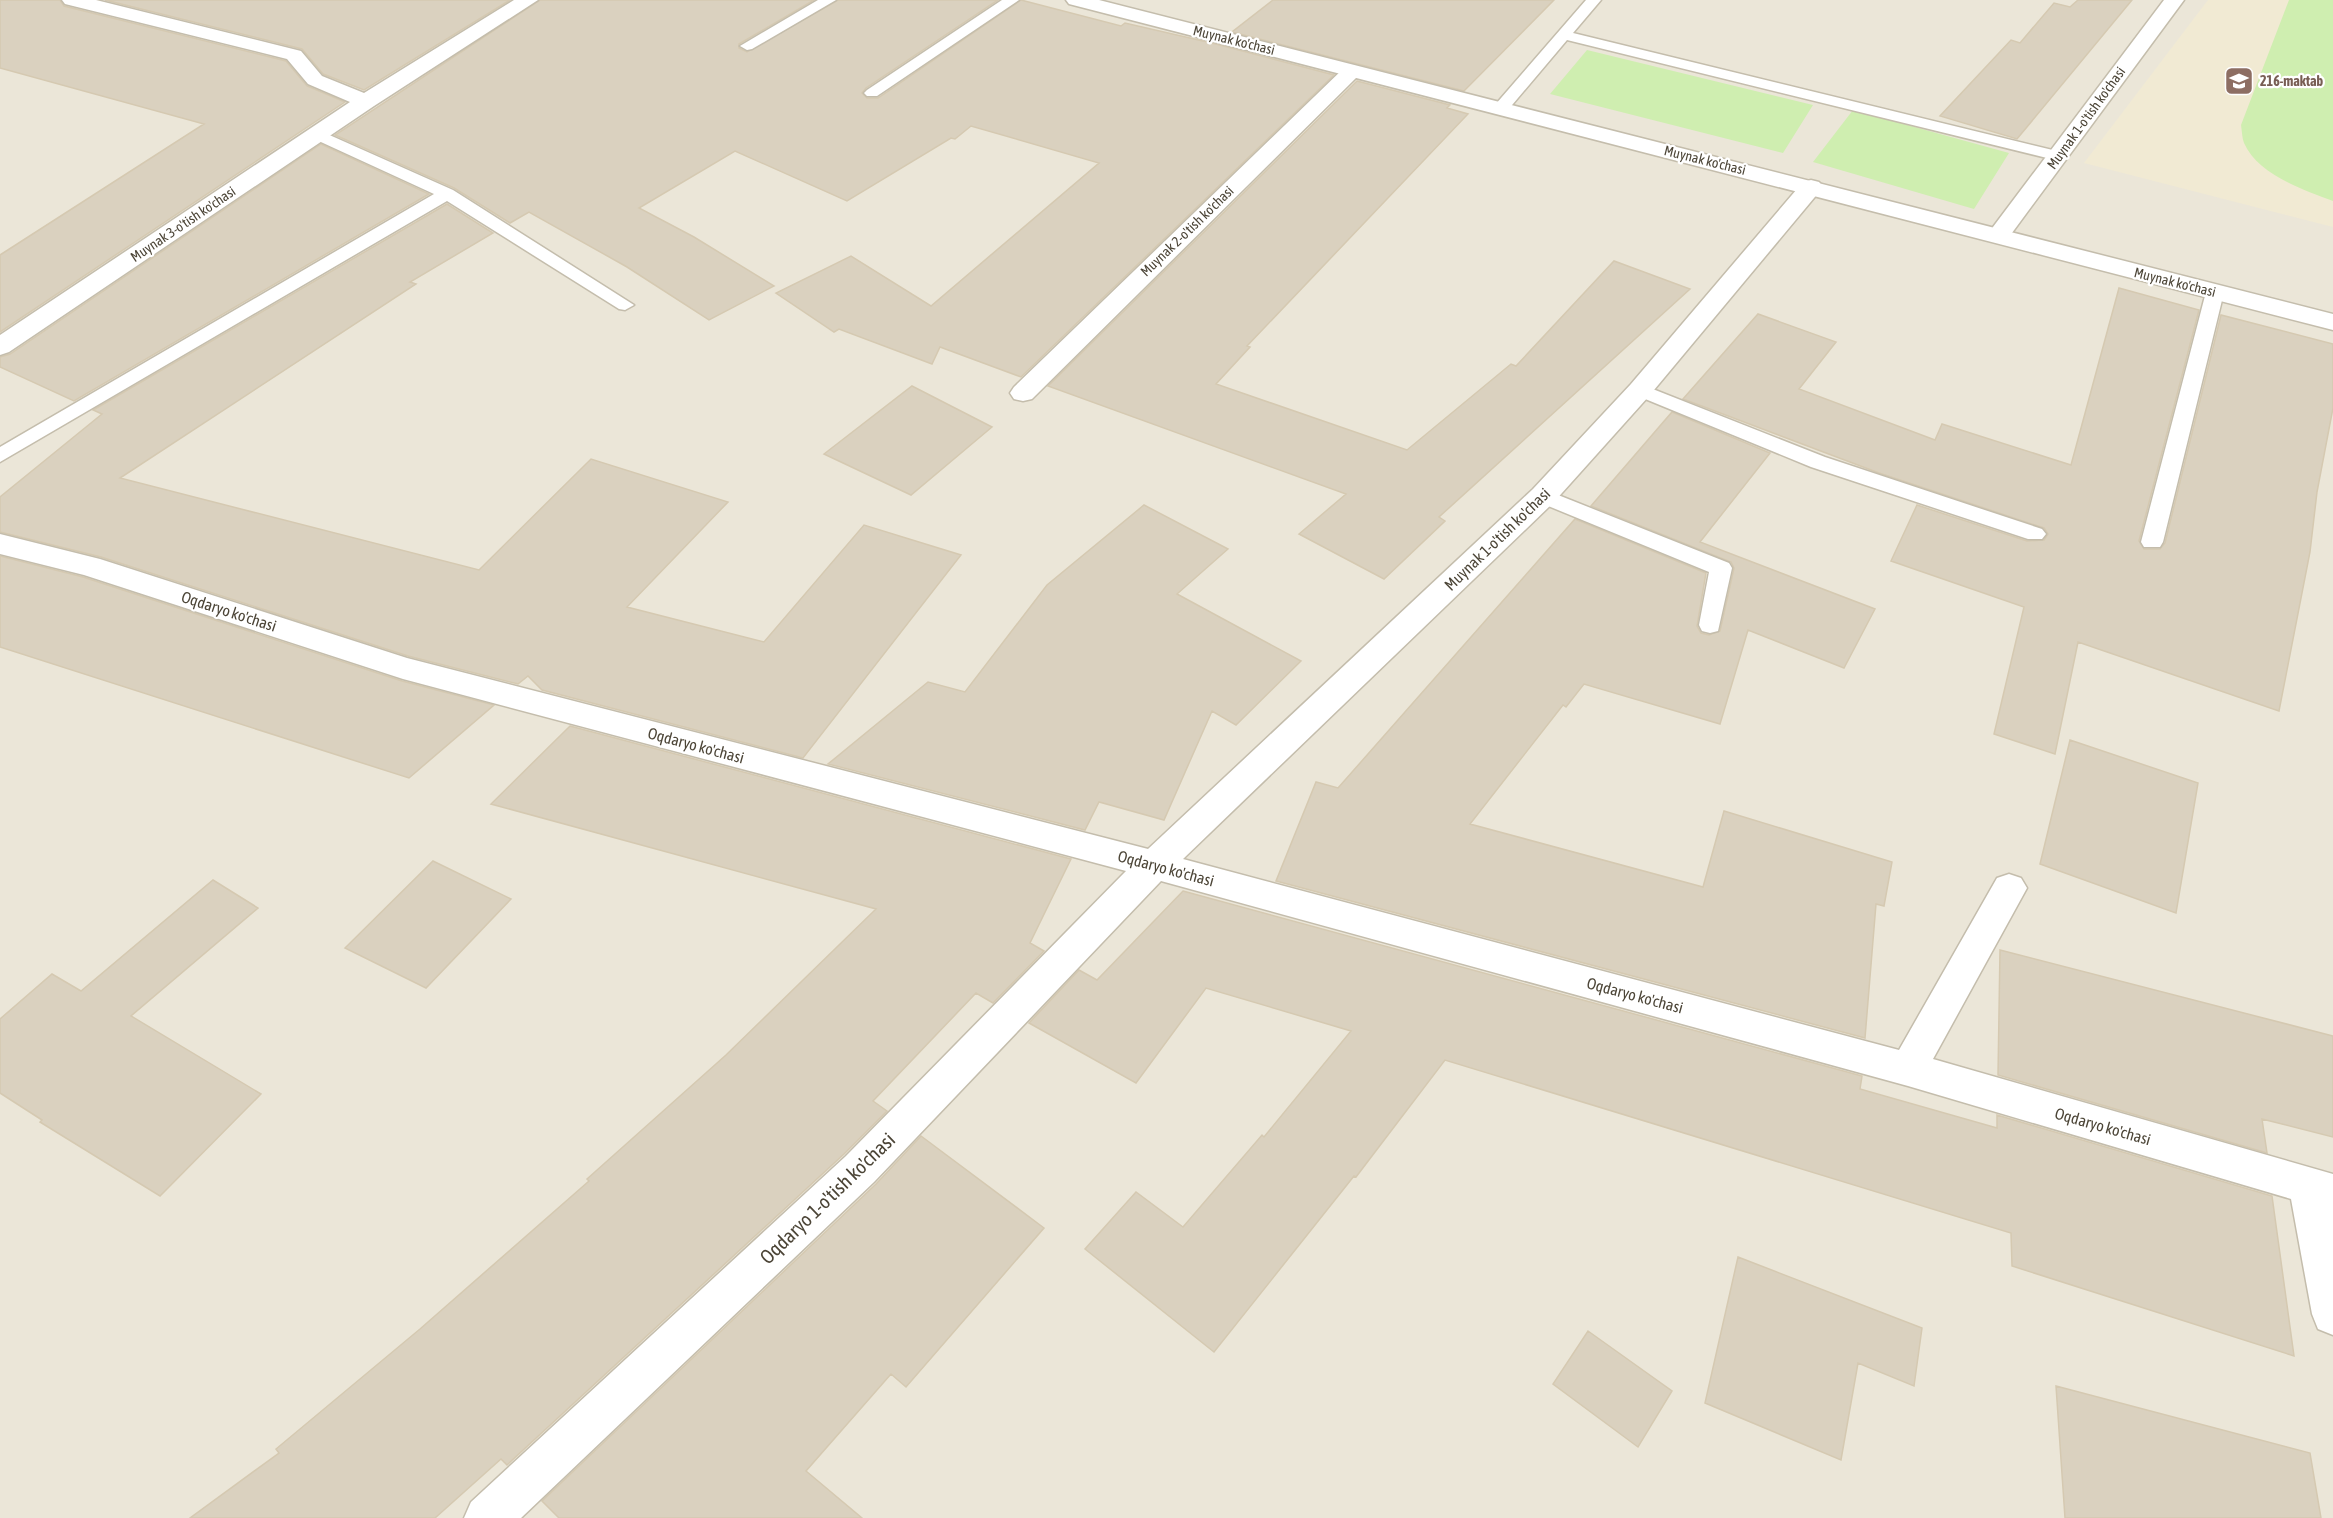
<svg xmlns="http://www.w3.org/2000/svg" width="2333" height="1518" viewBox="0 0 2333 1518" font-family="'Asap Condensed',sans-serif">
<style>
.residential{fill:#ebe6d8}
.education{fill:#f1ead3}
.green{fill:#cfeeb0}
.building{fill:#dad1bf;stroke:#d5c9b1;stroke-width:1.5}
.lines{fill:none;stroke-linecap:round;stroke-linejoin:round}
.service-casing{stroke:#c4bdac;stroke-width:3}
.minor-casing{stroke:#c4bdac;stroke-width:3}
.tertiary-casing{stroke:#c4bdac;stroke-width:3}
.service{fill:#fff;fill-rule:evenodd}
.minor{fill:#fff;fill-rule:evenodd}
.tertiary{fill:#fff;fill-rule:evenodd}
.labels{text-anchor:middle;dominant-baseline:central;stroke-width:4.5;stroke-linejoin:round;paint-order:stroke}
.far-street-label{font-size:14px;fill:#4c4537;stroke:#fff}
.far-education-label{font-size:14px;font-weight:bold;fill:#785e54;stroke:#fff;text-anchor:start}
.street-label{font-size:16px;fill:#4c4537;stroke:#fff}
.near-street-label{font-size:20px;fill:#4c4537;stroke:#fff}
</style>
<rect width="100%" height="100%" fill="#f7f4eb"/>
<path class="residential" d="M0,0H2333V1518H0Z"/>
<path class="education" d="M2208,0H2333V227L2084,163Z"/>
<path class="green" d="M2289,0H2333V201C2304,190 2258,175 2244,143C2242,138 2242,131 2241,125Z
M1587,50L1813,105L1783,153L1550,94Z
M1853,110L2009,153L1974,209L1813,162Z"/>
<path class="building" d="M0,0H60L64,6L286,61L307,86L345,102L0,332V255L204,124L0,68Z
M105,0H510L364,90L323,74L302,49Z
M540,0H814L739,44V48L747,52L838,0H998L866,88L862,93L867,98H878L1021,0L1121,26L1125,23L1216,44L1334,75L1021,377L940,347L932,364L839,329L834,332L776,293L851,256L931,306L1099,163L971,126L955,139L951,138L847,201L735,151L639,208L694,237L774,286L709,320L627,267L529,212L510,223L454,188L335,135Z
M1273,0H1554L1464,91L1232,32Z
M2078,0H2132L2017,139L1940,116L2011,40L2020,43L2054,3L2070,7Z
M1357,81L1450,105L1447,108L1468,114L1247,346L1250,347L1216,384L1407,450L1511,364L1516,366L1614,261L1690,289L1439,517L1445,521L1384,579L1299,534L1346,494L1048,386Z
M321,144L429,194L74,401L0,367V357L10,354Z
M447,204L493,233L410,282L416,284L120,478L479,570L591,459L728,502L627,607L764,642L864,525L961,555L803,758L542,690L528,676L518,684L408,656L101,557L0,532V497L102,414L93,410Z
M2119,288L2199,310L2139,541L2144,549H2160L2165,543L2221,315L2333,344V408L2317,492L2310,552L2279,711L2078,642L2055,754L1994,734L2024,607L1891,561L1917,505L2027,541L2044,540L2048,534L2044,528L1879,473L1683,399L1758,314L1836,342L1799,389L1935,440L1942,424L2071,465Z
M912,386L992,427L911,495L824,454Z
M1672,412L1770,453L1700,542L1875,609L1844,668L1748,630L1720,724L1584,684L1566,707L1563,705L1470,824L1703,887L1724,811L1892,862L1884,906L1876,904L1865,1038L1276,881L1316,782L1338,788L1575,519L1706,573L1697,626L1701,633L1709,635L1720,631L1734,568L1731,562L1591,506Z
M1144,505L1228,549L1177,594L1301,661L1236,725L1212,711L1164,820L1099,802L1085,830L828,764L928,682L965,692L1047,585Z
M0,556L83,577L402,681L494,705L409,778L0,647Z
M570,726L1071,859L1030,943L1044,951L993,1003L976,993L873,1101L887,1111L844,1154L507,1465L501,1459L435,1518H190L279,1453L276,1449L420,1329L589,1181L587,1179L726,1055L876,909L491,804Z
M2070,740L2198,783L2176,913L2040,864Z
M433,861L511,899L426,988L345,948Z
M213,880L258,908L131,1016L261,1094L160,1196L40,1122L42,1120L0,1093V1019L52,974L81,991Z
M1183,891L1862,1076L1860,1089L1997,1128V1115L2272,1196L2294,1356L2012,1266L2011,1233L1445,1060L1356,1177L1354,1176L1214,1352L1085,1249L1136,1192L1183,1227L1262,1135L1264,1137L1351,1031L1206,988L1136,1083L1029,1023L1079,970L1097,980Z
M2000,950L2333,1036V1137L2262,1119L2267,1153L1998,1075Z
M921,1136L1044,1228L906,1387L891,1374L806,1471L862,1518H559L542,1501L876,1184Z
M1738,1257L1922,1328L1914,1386L1858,1363L1841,1460L1705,1403Z
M1588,1331L1672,1391L1638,1447L1553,1384Z
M2056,1386L2310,1453L2321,1518H2065Z"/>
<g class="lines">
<g class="service-casing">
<path id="service" d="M818,0H836L752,49L747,50L740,46Z
M1002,0H1019L877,96H867L864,93L867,90Z
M1586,0H1601L1573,33L2065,153L2067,156L2059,161L1567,40L1507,111H1495L1493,108L1495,105Z
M316,129L453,190L634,305L625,310L619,309L447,201L0,462V447L434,194L310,137L308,134L310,131Z
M2215,287L2224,292L2163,542L2160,547H2144L2141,542L2206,292Z
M1640,384L1825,457L2042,529L2046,534L2042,539H2028L1811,467L1633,394L1630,390L1633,386Z
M1543,489L1729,563L1732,568L1718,631L1710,633L1702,631L1699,625L1709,572L1536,501L1533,496L1536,491Z"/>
</g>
<g class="minor-casing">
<path id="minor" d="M62,0H96L301,51L322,76L364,93L514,0H538L374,106L9,352L0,355V335L350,102L308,84L287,59L65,4Z
M2164,0H2184L2006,241H1990L1986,236L1990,231Z
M1352,65L1359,67L1363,71L1359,75L1032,399L1023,401L1014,399L1010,393L1014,387L1345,67Z
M1811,180L1819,182L1823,187L1819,192L1649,396L1553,503L1183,859L1899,1050L1997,878L2009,874L2021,878L2027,888L1933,1059L2333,1174V1335L2318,1329L2312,1314L2291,1199L1908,1086L1161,881L874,1182L521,1518H464L471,1502L846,1156L1126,871L403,679L84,575L0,554V534L100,559L407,658L1148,849L1533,489L1631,384L1803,182Z"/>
</g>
<g class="tertiary-casing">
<path id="tertiary" d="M1066,0H1099L2333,314V330L1069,4Z"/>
</g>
<use href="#service" class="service"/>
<use href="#minor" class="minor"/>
<use href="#tertiary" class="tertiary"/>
</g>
<defs>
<g id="school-square" transform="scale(1.5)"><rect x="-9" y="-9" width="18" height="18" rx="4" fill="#8d6e63" stroke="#fff"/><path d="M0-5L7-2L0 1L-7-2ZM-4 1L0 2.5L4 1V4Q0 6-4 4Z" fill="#fff"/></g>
</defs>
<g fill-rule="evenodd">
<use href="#school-square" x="2239" y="81"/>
</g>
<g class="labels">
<g class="far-street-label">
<text transform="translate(1234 40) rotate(14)">Muynak ko'chasi</text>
<text transform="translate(2086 118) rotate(-54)">Muynak 1-o'tish ko'chasi</text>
<text transform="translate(1705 160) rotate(14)">Muynak ko'chasi</text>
<text transform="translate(183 224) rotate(-34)">Muynak 3-o'tish ko'chasi</text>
<text transform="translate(1187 231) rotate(-44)">Muynak 2-o'tish ko'chasi</text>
<text transform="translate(2175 282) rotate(14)">Muynak ko'chasi</text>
</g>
<g class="far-education-label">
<text x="2260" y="81">216-maktab</text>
</g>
<g class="street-label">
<text transform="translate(1497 539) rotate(-44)">Muynak 1-o'tish ko'chasi</text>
<text transform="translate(229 611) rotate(18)">Oqdaryo ko'chasi</text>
<text transform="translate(696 745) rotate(15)">Oqdaryo ko'chasi</text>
<text transform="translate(1166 868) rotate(15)">Oqdaryo ko'chasi</text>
<text transform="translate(1635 995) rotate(15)">Oqdaryo ko'chasi</text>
<text transform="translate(2103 1126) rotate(16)">Oqdaryo ko'chasi</text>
</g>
<g class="near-street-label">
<text transform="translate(827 1198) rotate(-44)">Oqdaryo 1-o'tish ko'chasi</text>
</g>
</g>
</svg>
